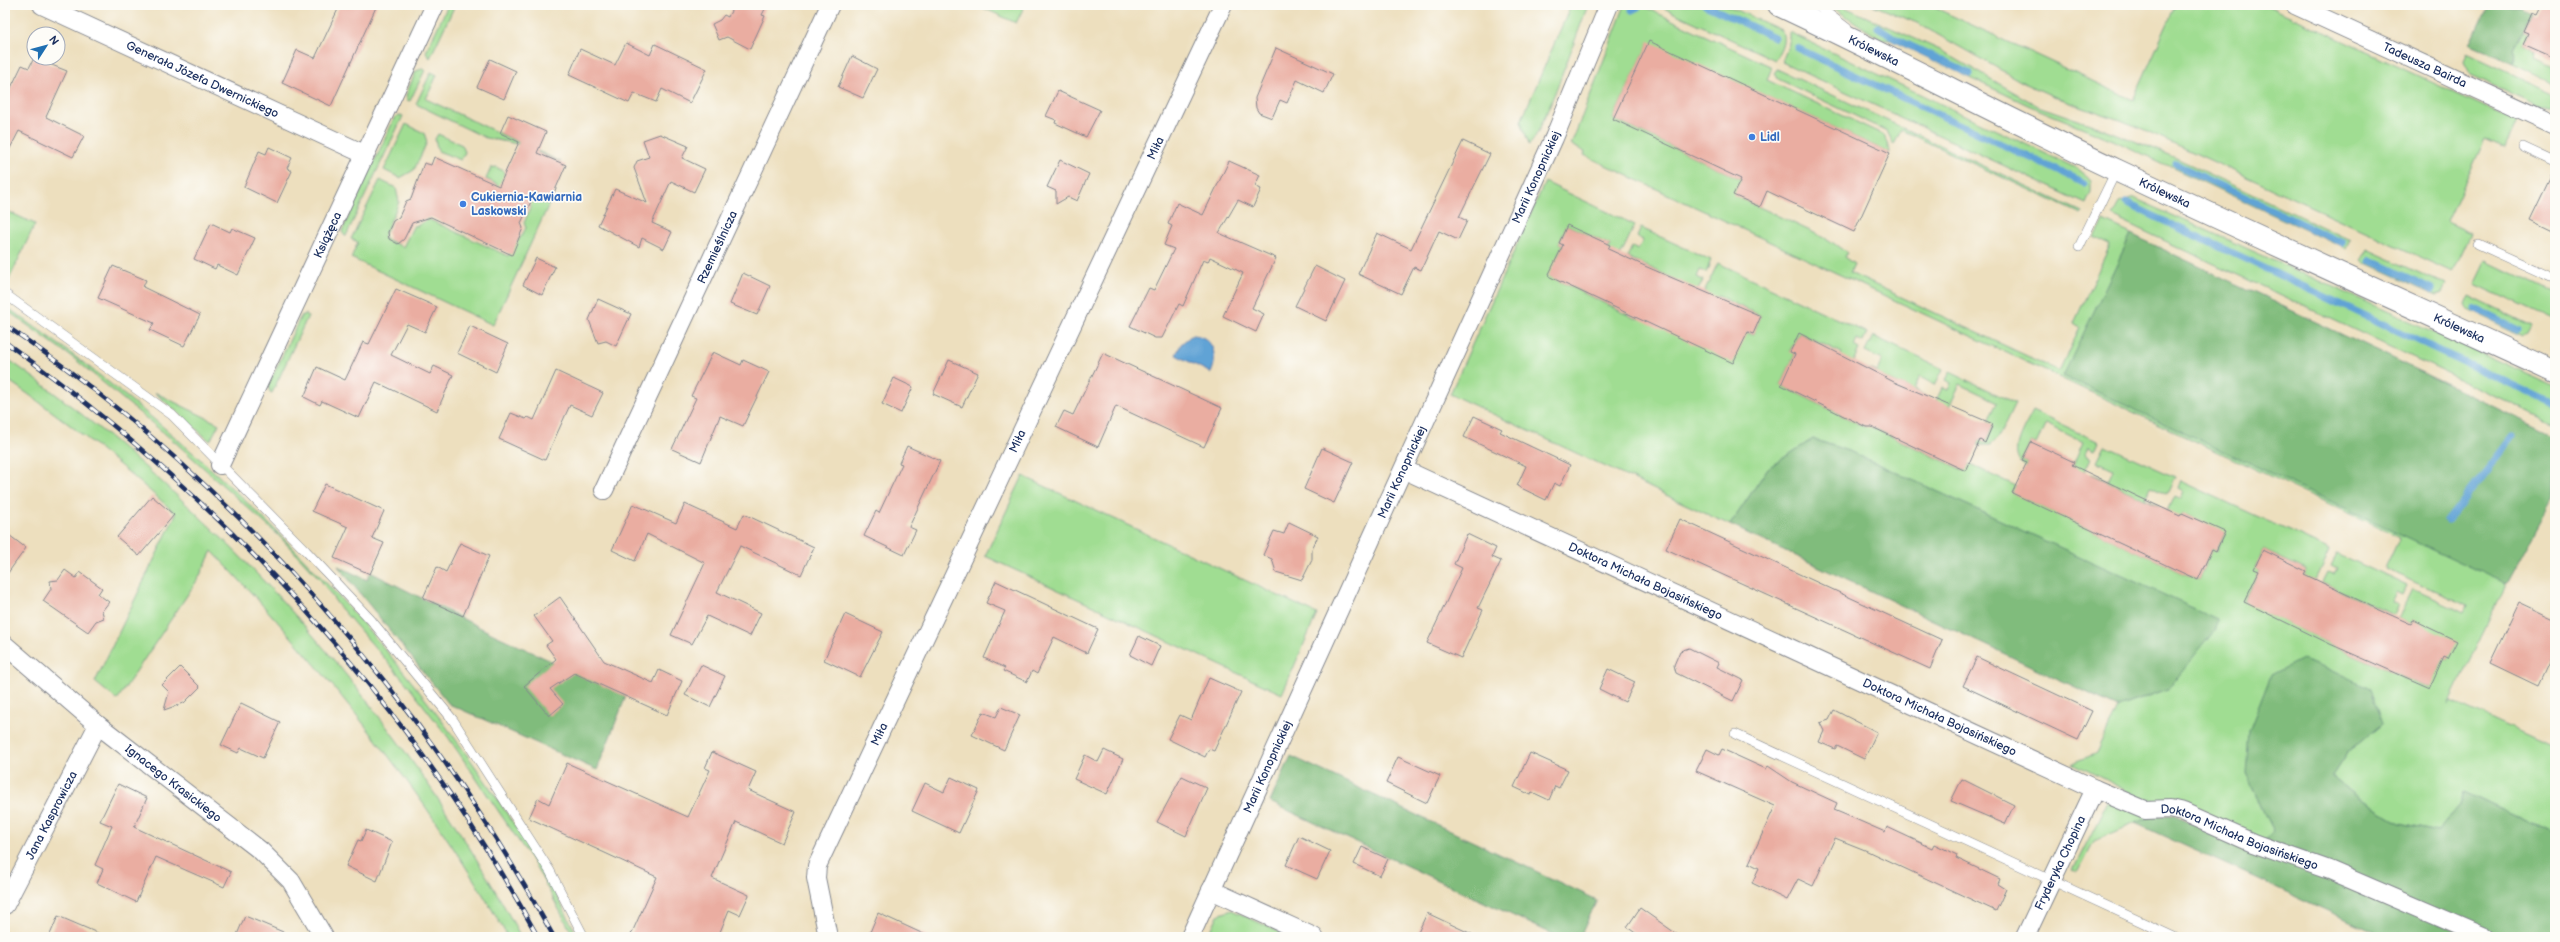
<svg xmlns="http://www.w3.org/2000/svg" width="2560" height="942" viewBox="0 0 2560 942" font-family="'Balsamiq Sans',sans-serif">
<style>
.green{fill:#a0dd92;stroke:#5e8678}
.forest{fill:#80bc7c;stroke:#4e766d}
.water{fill:#61a3d5;stroke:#3e699a}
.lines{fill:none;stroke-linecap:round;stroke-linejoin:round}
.stream{stroke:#61a3d5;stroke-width:7}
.building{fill:#eaada1}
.service-casing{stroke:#84878e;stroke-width:10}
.minor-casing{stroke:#84878e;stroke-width:20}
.secondary-casing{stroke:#84878e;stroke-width:24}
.service{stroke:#fff;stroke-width:9}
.minor{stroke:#fff;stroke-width:18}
.secondary{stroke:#fff;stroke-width:22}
.rail-casing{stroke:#1b2f5e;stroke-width:4.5}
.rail{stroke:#fdfcf7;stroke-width:3;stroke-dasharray:9;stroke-linecap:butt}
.shop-dot{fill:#3f7fe0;stroke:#fdfcf7;stroke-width:1.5}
.labels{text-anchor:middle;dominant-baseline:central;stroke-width:3.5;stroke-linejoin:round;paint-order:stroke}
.street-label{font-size:12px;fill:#1b2f5e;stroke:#fdfcf7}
.shop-label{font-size:12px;font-weight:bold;fill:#366cbe;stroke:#fdfcf7;text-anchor:start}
</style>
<rect width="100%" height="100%" fill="#fdfcf7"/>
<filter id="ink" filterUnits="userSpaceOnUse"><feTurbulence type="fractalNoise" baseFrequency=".025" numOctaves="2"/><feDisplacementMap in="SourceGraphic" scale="8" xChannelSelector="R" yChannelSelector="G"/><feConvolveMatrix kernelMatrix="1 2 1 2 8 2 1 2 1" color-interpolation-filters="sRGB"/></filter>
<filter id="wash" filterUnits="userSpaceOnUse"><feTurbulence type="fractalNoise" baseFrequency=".012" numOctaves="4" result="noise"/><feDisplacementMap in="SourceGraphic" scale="16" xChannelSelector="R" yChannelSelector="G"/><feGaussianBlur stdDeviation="0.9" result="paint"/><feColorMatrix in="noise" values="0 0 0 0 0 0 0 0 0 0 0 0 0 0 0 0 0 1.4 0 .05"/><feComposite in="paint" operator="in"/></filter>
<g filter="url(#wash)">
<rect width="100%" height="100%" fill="#eddfbe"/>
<path class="green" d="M448,5H455L430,58L426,52Z
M977,5H1007L1012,7L1013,5H1025L1016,23Z
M1571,5H1588C1580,26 1541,137 1529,145L1521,121Z
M1625,5H1640L1772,67L1767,80L1884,135L1890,152V153L1649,42L1613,119L1741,179L1734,195L1829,240L1847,253L1844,257L1854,264L1850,273L2059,371L2080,327L2074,323L2110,245L2094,237L2103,221L2131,234L2064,376L2501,580L2506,585L2448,704L2451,700L2555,748V835L2464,792L2460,805L2438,831L2400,823L2361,800L2332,776L2347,753L2382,724L2246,774L2273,832L2264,842L2138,797L2073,763L2097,753L2118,707L2168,689L2216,619L1851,452L1813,439L1768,468L1730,525L1450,394L1545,182L1635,225L1620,256L1608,250L1610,245L1567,225L1559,243L1563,245L1549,276L1634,318L1753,334L1761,316L1718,296L1716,300L1703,294L1718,263L1867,333L1863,342L1857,339L1854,346L1859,349L1852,364L1840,358L1842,353L1799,333L1790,351L1795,354L1781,385L1865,427L1867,425L1965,471L1969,464L2016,486L2013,493L2198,580L2212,549L2217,551L2225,533L2182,513L2180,517L2167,511L2174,496L2180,499L2183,492L2178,489L2181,481L2330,550L2316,580L2304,575L2306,570L2263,550L2254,568L2259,571L2244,601L2330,644L2429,688L2444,657L2448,659L2456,641L2398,619L2413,589L2465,613L2468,606L2385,569L2400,537L1584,155L1585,152L1571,145Z
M1657,5H1726L1781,30C1787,40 1780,50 1775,60Z
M1829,5H1840L1940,50L2038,106L2110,131L2176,158L2350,240L2346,249L2113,140L2030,106L1890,40H1882Z
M1873,5H1929L2133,100L2176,5H2266L2517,122L2505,148L2485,139L2447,222L2471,233L2453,272L2136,126L2053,96L2024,83L1917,23Z
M2523,31L2528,33L2523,44L2537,51L2536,56L2555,65V83L2514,63L2516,59L2513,49Z
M1789,32L2076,168L2091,180V192L2086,204L1782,62L1789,44Z
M2467,53L2555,94V107H2541L2471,75L2464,62Z
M422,69L425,70L410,101L407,100L406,95L416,71Z
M1777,69L2082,212L2081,214L1901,130L1894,145L1887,131L1778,79L1775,72Z
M431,72L437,75L426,99L561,162L518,144L486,138L416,104Z
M401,115L403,116L346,236L344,235L342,231L395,117Z
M406,124L424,133L427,142L414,170L400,178L384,170Z
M438,134L462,145L465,152L461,160L438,151L435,139Z
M496,167L505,172L504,174L526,192L550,202L493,325L351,258L358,242L351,239L380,180L396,188L399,202L383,238L403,247L414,225L417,226L428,219L508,256C514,245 521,238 526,228L524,223L531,206L494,190L497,184L486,179L491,168Z
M2134,198L2555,386V424L2112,216L2119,203Z
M5,210L35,224L6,286L5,285Z
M1641,228L1711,260L1706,273L1700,270L1697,277L1703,280L1698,290L1627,257L1632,247L1638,250L1643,240L1637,237Z
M2367,249L2446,285L2442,293L2437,295L2364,262L2362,258Z
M2486,261L2555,294V321L2475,284Z
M2469,296L2531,326L2527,334L2523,336L2467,309L2465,305Z
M5,306C217,452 403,640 537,861C552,885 565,912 578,937H574L535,865L448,737L406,683L338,605L320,579L278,535L176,443L76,360L5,309Z
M306,314L308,316L272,393L270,392L268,386L301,316Z
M1873,336L1943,369L1935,385L1920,377L1914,389L1929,398L1859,366L1877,372L1882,360L1865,352Z
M5,357C218,507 398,707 521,937H508C426,793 326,670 212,551L198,579L117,700L95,682L176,514C122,465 65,419 5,378Z
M1950,372L2015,403L1998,438L1991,445H1978L1980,440L1985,443L1993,425L1988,422L1997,402L1960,384L1948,408L1935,403L1942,388L1948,390L1951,383L1946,380Z
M154,392L219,424L210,441Z
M2033,411L2099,442L2095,450L2089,447L2085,454L2091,458L2084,472L2072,467L2083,442L2046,424L2036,444L2031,442L2022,460L2027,462L2025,467C2005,454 2026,426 2033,411Z
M2105,445L2175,477L2167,494L2151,486L2145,498L2161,507L2091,474L2108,480L2113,469L2097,461Z
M1023,476L1317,614L1282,694L985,556Z
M2337,553L2407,586L2403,595L2397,592L2392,602L2398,605L2393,615L2323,583L2328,573L2334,575L2337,569L2331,566Z
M2108,801L2152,816L2094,841L2078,872L2073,870Z
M1232,910L1290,937H1208L1218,915Z"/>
<path class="forest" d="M2488,5H2521L2531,12L2513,49L2516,55L2514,63L2470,44Z
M2131,234L2555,436V495L2507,584L2063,376Z
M1813,439L1851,452L2217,619L2216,630L2168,689L2118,707L1730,525L1768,468Z
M338,566L367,580L370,572L491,633L626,696L597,770L449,704Z
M2302,659L2325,667L2370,689L2382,724L2347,753L2332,776L2361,800L2400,823L2438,831L2460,805L2464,792L2555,835V937H2494L2298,853L2264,842L2273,832L2246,774L2249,731L2271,675Z
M1291,756L1597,900L1580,937H1559L1270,802Z
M2174,815L2473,937H2385L2135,823L2152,816Z"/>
<path class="water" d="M1192,335C1213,335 1219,357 1211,373L1176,355L1181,344Z"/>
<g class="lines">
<path class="stream" d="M1705,5L1774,37
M1632,10L1638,7
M1878,27L1896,39L1970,74
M1797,48L2084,183
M2175,164L2342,243
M2126,203L2555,405
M2370,260L2433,289
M2476,309L2518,329
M2553,346L2555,347
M2448,521L2512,437"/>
</g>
<g id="blocks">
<path class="building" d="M340,5H377L331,106L282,83L297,50L315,58Z
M734,5H767L762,15L765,16L750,49L727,37L719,40L712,24L720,20L724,15L728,17Z
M2541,5H2555V58L2523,44L2528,33L2523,31L2531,13L2536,15Z
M1649,41L1890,153L1854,232L1767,191L1760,207L1733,195L1741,179L1613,119Z
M626,43L650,55L655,44L707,69L690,103L662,89L656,102L634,93L629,103L569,75L580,49L615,65Z
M1276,48L1333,74L1324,93L1297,80L1287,103L1280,100L1272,118L1259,113L1256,108L1255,98Z
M852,56L877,69L863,98L838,87Z
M34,58L67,71L46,117L84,136L73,157L19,131L5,158V100L22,65L29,68Z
M490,59L516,71L504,99L477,87Z
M1058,91L1100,110L1086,137L1055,123L1056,120L1046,116Z
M508,115L546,132L537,153L566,165L550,202L534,195L521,223L523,228L512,255L431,217L412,223L404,239L398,244L389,239L388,232L393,221L399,217L406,201L411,199L424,163L431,165L434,157L499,186L519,142L500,133Z
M660,134L688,146L682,158L705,169L694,192L671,181L652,223L672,232L664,249L642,238L639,247L598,225L615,189L647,203L634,168L637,161L649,157L643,140Z
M1463,141L1490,154L1459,217L1467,221L1458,240L1439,231L1421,270L1414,267L1401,294L1358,274L1377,233L1411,249Z
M269,147L292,158L287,168L292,171L277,203L244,187L259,151L266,154Z
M1060,160L1089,174L1077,201L1068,197L1056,204V191L1047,187Z
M1229,161L1260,175L1255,186L1261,189L1253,207L1238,200L1219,233L1276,258L1252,308L1264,314L1256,332L1223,316L1243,273L1210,257L1208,262L1203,260L1183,306L1179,304L1162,338H1155L1130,326L1149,288L1154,290L1174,249L1164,245L1172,226L1168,224L1177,203L1203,215Z
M2555,168V232L2530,220Z
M211,223L230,232L232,228L255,238L238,275L217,265L215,269L194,259Z
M1567,225L1610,245L1608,249L1647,267L1761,316L1753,334L1748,332L1733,363L1548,276L1563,245L1559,243Z
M536,258L555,267L542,295L523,285Z
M113,266L146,280L143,287L200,315L184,346L150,330L154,323L98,298Z
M1315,266L1345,281L1326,321L1295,306Z
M743,273L770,286L757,315L730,304Z
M396,289L437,307L425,332L407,324L391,355L430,374L434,366L453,375L437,411L376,382L359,418L322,401L320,405L304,397L317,367L345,380L363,342L369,344Z
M598,299L631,314L616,346L606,341L598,343L589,320Z
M470,326L508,344L496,372L457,353Z
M1799,333L1894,382L1993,424L1985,443L1980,440L1966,471L1872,427H1866L1781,385L1795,354L1790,352Z
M713,352L741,365L743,360L769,372L743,426L720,416L701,462L672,449L696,398L691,396Z
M1103,353L1222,408L1204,447L1116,406L1098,447L1056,427L1064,411L1073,415Z
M949,360L978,373L962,407L933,394Z
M556,371L603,393L592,415L570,405L545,460L499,439L511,413L526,419L528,417L534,420Z
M894,378L913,387L901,413L882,404Z
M1474,416L1502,429L1500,432L1570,465L1560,486L1554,483L1546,500L1517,486L1526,466L1464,437Z
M2031,442L2074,462L2072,465L2141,498L2180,516L2182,513L2225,532L2216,551L2212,549L2198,580L2012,493L2027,462L2022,460Z
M907,446L940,461L909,527L916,530L904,555L864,536L876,511L879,513L902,464L899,463Z
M1322,448L1353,462L1334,503L1304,489Z
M325,484L384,511L372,538L384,543L370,574L334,558L348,527L312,511Z
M152,496L174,515L139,556L117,537Z
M633,504L676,523L685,504L737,528L744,514L814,547L801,575L740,546L717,592L761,613L750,636L707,616L692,644L671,635L705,563L647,534L635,561L612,550Z
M1680,519L1942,640L1930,669L1666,549Z
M1289,522L1318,536L1312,549V560L1302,580L1276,572L1272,559L1263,555L1274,531L1284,534Z
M5,532L26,548L5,577Z
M1467,534L1496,548L1492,557L1501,561L1478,608L1483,610L1461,658L1427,643L1462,568L1454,564Z
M460,543L489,556L463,616L423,598L437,567L446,572Z
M2263,550L2306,571L2304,574L2373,607L2411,624L2413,620L2457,641L2448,659L2444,657L2430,688L2330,644L2244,602L2259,571L2254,569Z
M65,570L76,578L80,572L102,588L98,594L109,602L102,611L104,618L96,621L88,632L43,601L51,589L50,581L58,580Z
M996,581L1098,629L1087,653L1054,637L1037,674L1032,671L1027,682L1003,671L1005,668L984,658L1005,611L986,603Z
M560,597L604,661L653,683L659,670L682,681L667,715L574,673L550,689L563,704L549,716L524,686L556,659L546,645L552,641L534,616Z
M2519,602L2555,619V649L2538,686L2490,663Z
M845,614L883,632L860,677L824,660Z
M1139,636L1160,646L1151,666L1130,655Z
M1689,648L1719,663L1717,667L1743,680L1733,701L1676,673L1674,665L1680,651Z
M1977,657L2092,711L2078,740L1963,686Z
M701,665L725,676L710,707L685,695Z
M180,667L200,687L184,703L164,710L169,692L162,685Z
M1608,669L1635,682L1625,702L1599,689Z
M1209,678L1241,692L1214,751L1209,749L1205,757L1168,739L1180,715L1191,720Z
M241,703L280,722L263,758L241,748L238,753L221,745Z
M1001,707L1020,715L1004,750L972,735L983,712L996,717Z
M1834,710L1877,732L1864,759L1837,746L1835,749L1819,742L1824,731L1820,723L1829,720Z
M1707,749L1719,755L1722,749L1766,769L1768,766L1792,782L1837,803L1834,810L1846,815L1885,832L1887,827L1932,848L1934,844L1957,855L1956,858L2000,879L1998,884L2006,889L1996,911L1865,850L1835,838L1813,886L1798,879L1787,900L1752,883L1759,868L1749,863L1775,806L1696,771Z
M1104,750L1123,759L1107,794L1074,779L1085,755L1098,762Z
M712,752L756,772L748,790L796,812L782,843L736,822L712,878L749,895L740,915L729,910L718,937H630L657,877L529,818L538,798L549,804L567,763L688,817L710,770L705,768Z
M1530,753L1568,770L1559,788L1555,786L1549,800L1532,792L1531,795L1514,787Z
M1398,757L1440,776L1427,803L1386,783Z
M1182,776L1207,788L1186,836L1157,822Z
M951,777L979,790L959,833L912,811L925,783L944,792Z
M1962,779L2014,805L2005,824L1951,801Z
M118,784L147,798L134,827L231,872L224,887L156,857L136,902L97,883L103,869L95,865L112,826L100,821Z
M366,830L392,842L377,881L346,866L358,840L361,841Z
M1299,836L1330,851L1317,879L1286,865Z
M1362,847L1388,859L1380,876L1354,864Z
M1640,908L1681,937H1641L1627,927Z
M878,913L930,937H868Z
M1427,913L1478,937H1416Z
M58,916L107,937H49Z
M245,916L295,937H236Z"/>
</g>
</g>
<g filter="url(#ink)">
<use href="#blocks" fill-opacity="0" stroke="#84878e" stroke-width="1"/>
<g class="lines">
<g class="service-casing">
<path id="service" d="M1817,5L1847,28
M2523,147L2555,162
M2478,244L2555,279
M2079,247L2116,171
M5,294L172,415L306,551L371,620L453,720L550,871L584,937
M1735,734L2174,937"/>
</g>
<g class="minor-casing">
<g id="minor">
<path id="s1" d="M42,5L364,154"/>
<path id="s2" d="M2295,5L2555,125"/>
<path id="s3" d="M220,465L435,5"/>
<path id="s4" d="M1405,470L2095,789L2145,810L2170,809L2183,812L2253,843L2329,870L2485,937"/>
<path id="s5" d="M604,490L830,5"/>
<path id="s6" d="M5,645L98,725L261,851L291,881L324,937"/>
<path d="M1211,890L1314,937"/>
<path id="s7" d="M5,905L98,725"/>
<path id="s8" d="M828,937L816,878L817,866L1223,5"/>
<path id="s9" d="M1190,937L1554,138L1609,5"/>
<path id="s10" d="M2025,937L2095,789"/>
</g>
</g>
<g class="secondary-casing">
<g id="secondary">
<path id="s11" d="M1779,5C1893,58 2003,117 2116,170C2262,239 2409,305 2555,372"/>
</g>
</g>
<use href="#service" class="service"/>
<use href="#minor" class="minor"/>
<use href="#secondary" class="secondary"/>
<g class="rail-casing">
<path id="rail" d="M5,325C234,480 421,696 554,937
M5,342C224,499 408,700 538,937"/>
</g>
<use href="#rail" class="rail"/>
</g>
</g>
<g class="shop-dot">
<circle cx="1752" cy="137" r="4"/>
<circle cx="463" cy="204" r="4"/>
</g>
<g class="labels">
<g class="street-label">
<text stroke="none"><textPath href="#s11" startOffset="105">Królewska</textPath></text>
<text stroke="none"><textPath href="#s2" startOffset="143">Tadeusza Bairda</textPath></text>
<text stroke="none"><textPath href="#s1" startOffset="177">Generała Józefa Dwernickiego</textPath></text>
<text stroke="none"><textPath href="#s8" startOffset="866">Miła</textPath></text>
<text stroke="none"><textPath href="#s9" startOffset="835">Marii Konopnickiej</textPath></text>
<text stroke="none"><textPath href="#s11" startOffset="429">Królewska</textPath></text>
<text stroke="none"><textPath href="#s3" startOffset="254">Książęca</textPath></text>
<text stroke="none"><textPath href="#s5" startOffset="268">Rzemieślnicza</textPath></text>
<text stroke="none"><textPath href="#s11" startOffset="753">Królewska</textPath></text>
<text stroke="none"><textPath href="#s8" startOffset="542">Miła</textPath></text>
<text stroke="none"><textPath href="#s9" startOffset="511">Marii Konopnickiej</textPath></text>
<text stroke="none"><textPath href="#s4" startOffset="265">Doktora Michała Bojasińskiego</textPath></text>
<text stroke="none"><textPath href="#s4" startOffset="589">Doktora Michała Bojasińskiego</textPath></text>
<text stroke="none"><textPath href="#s8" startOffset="218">Miła</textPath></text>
<text stroke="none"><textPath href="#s9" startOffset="187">Marii Konopnickiej</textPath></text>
<text stroke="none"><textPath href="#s6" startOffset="218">Ignacego Krasickiego</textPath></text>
<text stroke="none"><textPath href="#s7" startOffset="101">Jana Kasprowicza</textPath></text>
<text stroke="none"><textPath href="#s4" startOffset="914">Doktora Michała Bojasińskiego</textPath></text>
<text stroke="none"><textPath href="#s10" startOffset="82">Fryderyka Chopina</textPath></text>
</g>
<g class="shop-label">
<text x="1760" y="137">Lidl</text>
<text x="471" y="197">Cukiernia-Kawiarnia<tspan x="471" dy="14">Laskowski</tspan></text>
</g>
</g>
<rect width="2560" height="942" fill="none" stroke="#fdfcf7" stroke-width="20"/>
<g transform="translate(46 46) rotate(54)"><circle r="19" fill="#fdfcf7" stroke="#a3aaba"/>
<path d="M0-3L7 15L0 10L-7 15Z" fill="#1f6fb2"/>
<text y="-6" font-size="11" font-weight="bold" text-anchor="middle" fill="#1b2f5e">N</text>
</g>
</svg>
